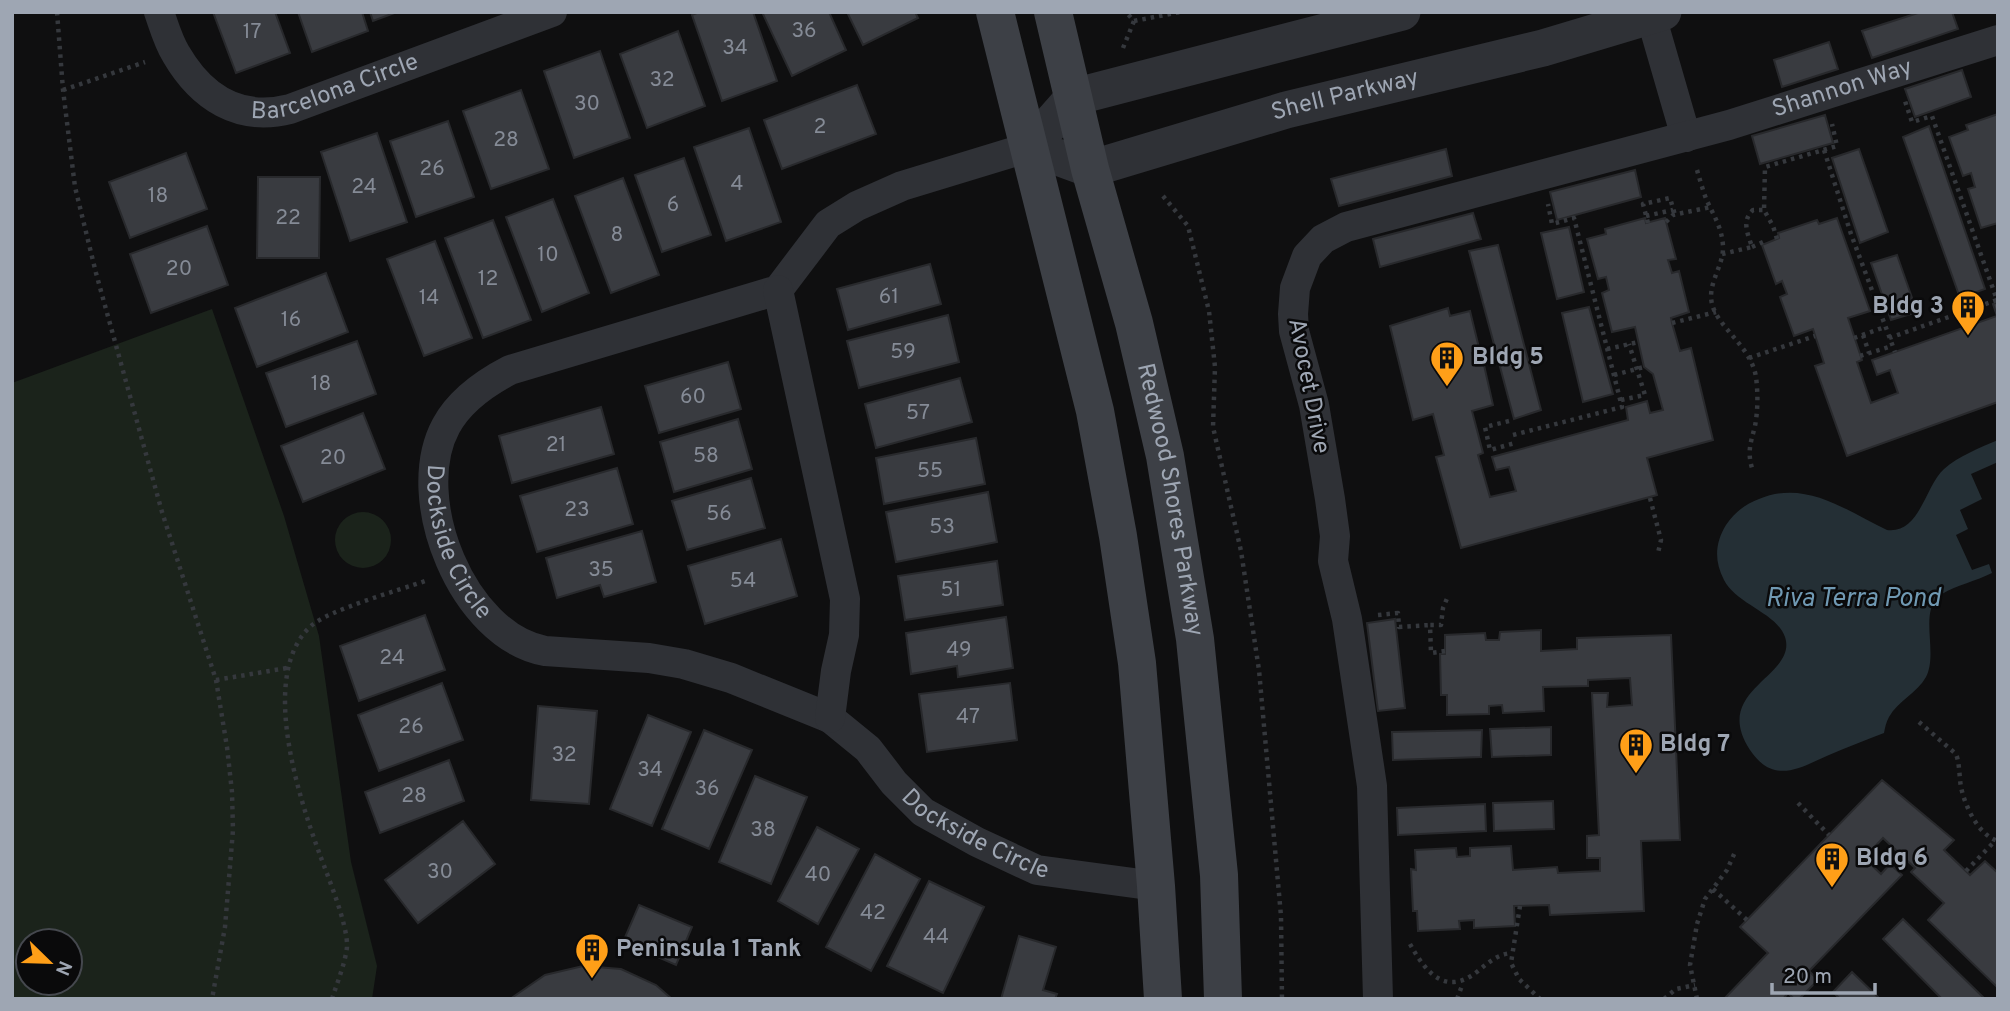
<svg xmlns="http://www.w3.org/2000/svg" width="2010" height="1011" viewBox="0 0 2010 1011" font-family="Overpass,sans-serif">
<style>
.green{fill:#1b231b;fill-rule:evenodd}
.water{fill:#242f35}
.building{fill:#393b40;stroke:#28292c;stroke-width:2}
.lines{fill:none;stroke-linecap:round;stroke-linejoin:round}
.path{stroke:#35383d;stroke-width:4.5;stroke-dasharray:3.5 5;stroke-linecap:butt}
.minor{stroke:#2f3136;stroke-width:30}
.tertiary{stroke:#2f3136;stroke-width:37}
.secondary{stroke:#3d4046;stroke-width:38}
.labels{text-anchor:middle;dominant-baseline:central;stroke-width:5;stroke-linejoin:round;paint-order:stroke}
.number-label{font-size:21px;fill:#858b96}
.street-label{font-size:24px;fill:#9ea6b3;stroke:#0a0a0b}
.poi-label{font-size:24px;font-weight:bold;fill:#9ea6b3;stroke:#0a0a0b;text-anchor:start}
.water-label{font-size:26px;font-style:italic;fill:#7099b3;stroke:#0a0a0b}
</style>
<rect width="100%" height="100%" fill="#0f0f10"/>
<path class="green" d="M212,309L284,516L319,636L351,862L377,966L372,999H12V383ZM28,941H70V983H28Z
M335 540a28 28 0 1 1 56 0a28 28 0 1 1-56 0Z"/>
<path class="water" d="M1998,440V462L1971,474L1982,499L1960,510L1968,529L1956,535L1972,570L1989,564L1992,573C1976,581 1957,585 1942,594C1917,609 1939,652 1926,677C1917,693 1898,701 1889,717C1886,722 1885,728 1884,733C1866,740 1847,747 1829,755C1801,767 1774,786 1750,750C1710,689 1798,677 1785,637C1777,613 1736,604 1724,580C1714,561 1715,543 1726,525C1734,513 1745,504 1759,499C1806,479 1847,511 1887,530C1920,534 1925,486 1944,469C1959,456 1979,448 1998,440Z"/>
<path class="building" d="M213,12H275L290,53L236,73Z
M298,12H362L368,31L312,52Z
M370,12H397L373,21Z
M699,12H753L777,81L722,101L692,15Z
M762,12H829L846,50L792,76Z
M847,12H915L918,18L863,45Z
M1921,12H1952L1958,29L1872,58L1862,31Z
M678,31L705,106L647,128L620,54Z
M1829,42L1838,69L1782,87L1774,60Z
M600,51L630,138L574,158L544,71Z
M1962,70L1971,97L1915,117L1905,89Z
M857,85L876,134L782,169L764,120Z
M521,90L549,169L491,189L463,111Z
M1998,114V223L1981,228L1968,189L1975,187L1971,173L1963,176L1949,137L1968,130L1966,125Z
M1825,115L1833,143L1760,164L1752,136Z
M448,121L474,197L416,217L390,141Z
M1929,126L1985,289L1960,298L1903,137Z
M749,128L781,222L726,241L694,147Z
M377,133L407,222L350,241L321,152Z
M1446,149L1452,176L1339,206L1331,179Z
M1859,149L1888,232L1860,243L1832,158Z
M186,153L207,209L130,238L109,182Z
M684,158L711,235L662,252L635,175Z
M1635,170L1641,197L1557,220L1550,192Z
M258,177H320L319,258H257Z
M623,178L659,275L611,293L575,196Z
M553,199L589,293L542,312L506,217Z
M1473,213L1481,239L1380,267L1373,239Z
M1645,218L1646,223L1665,218L1676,259L1668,260L1672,273L1679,271L1689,312L1671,318L1672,323L1680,351L1691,348L1713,440L1647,458L1657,495L1461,548L1436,457L1444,455L1433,414L1413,420L1390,326L1448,308L1450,316L1470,311L1480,352L1472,353L1476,366L1484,365L1493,405L1472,411L1483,453L1478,455L1490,497L1516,491L1509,467L1496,470L1492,457L1628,420L1626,407L1647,401L1650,413L1663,410L1653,374L1644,367L1635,327L1612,332L1602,293L1609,290L1606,277L1598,279L1587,239L1606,234L1605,229Z
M1837,218L1870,311L1848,318L1862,360L1857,362L1871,403L1898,393L1890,370L1877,375L1872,360L1997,316L1993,304L1998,302V402L1847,456L1815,366L1824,363L1813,329L1794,336L1780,297L1787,294L1782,281L1776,284L1762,245L1779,238L1778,233L1817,220L1819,224Z
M493,220L531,320L483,338L445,238Z
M207,226L228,285L151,313L130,254Z
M1569,227L1584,292L1557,299L1541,233Z
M435,241L472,338L424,356L387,259Z
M1498,245L1541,410L1514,419L1469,251Z
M1897,255L1917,312L1891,320L1871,263Z
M930,264L941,304L848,330L837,289Z
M326,273L348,332L257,367L235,308Z
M1589,307L1613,394L1583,402L1562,313Z
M948,315L959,362L859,388L847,341Z
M357,341L376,394L286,427L266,373Z
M728,362L741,409L659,433L645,386Z
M960,378L972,422L876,448L865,404Z
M601,407L614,454L512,483L499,436Z
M363,413L385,469L303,502L281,446Z
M738,419L752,469L674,492L660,442Z
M976,438L985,484L884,504L876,458Z
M617,468L633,524L537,552L520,496Z
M751,478L765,528L687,550L672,501Z
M988,492L997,542L896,562L886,512Z
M642,531L656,582L604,597L600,585L557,598L546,558Z
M781,539L797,596L705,624L688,566Z
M997,561L1003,605L905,620L898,576Z
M425,615L445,670L359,701L340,646Z
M1006,617L1013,668L958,677L957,666L911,674L906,633Z
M1395,619L1405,708L1378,711L1367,623Z
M1541,630V651L1577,649V638L1671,635L1680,840L1641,841L1644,911L1550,915L1549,905L1514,906L1515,926L1474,928V920L1459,921L1460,929L1418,931L1417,911H1413L1411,869L1416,870L1415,850L1456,848L1457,857L1470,856V848L1511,846L1513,870L1557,867L1558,873L1600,871V858H1587V836L1599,835L1592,693H1608L1607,707L1632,705L1630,678L1588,680V686L1543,687L1544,711L1503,713L1502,705L1489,706V714L1447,715V695H1441L1440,654H1445V635L1485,633L1486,640H1499L1500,632Z
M442,683L463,740L379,771L358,715Z
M1010,683L1017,740L927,752L919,694Z
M538,706L597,711L589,804L531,800Z
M648,715L691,732L652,826L610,809Z
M1551,727V755L1492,757L1490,729Z
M704,730L752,750L709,849L662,829Z
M1482,730L1481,757L1393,760L1392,732Z
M449,760L464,801L380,833L365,792Z
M755,776L807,797L771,884L719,862Z
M1882,780L1954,840L1944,850L1970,875L1985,861L1998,873V988L1928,920L1944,903L1911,872L1915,868L1883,838L1864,858L1881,874L1890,864L1902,875L1809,971L1818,980L1799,999H1794L1788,993L1783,999H1724L1768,953L1740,927Z
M1553,801L1554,829L1494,831L1493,803Z
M1485,804L1486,831L1398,835L1397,808Z
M463,821L495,864L418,923L385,880Z
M817,827L859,849L818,924L778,901Z
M875,854L920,879L871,971L826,947Z
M929,881L984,907L943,993L887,966Z
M639,905L692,927L676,965L623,942Z
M1903,919L1985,999H1942L1883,939Z
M1019,936L1056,947L1043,990L1057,994L1055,999H1001Z
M583,966L621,969L656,985L672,999H510L545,975Z
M1852,972L1880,999H1840L1833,992Z"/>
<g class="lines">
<path class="path" d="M57,12L63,90L75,187L96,273L162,512L216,680L227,747L232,792L233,830L225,927L212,999
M1134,21L1180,12
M1123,48L1134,21L1126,12
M63,90L145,62
M1824,150L1851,234L1895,352
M1697,170C1700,180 1703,191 1707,201C1714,216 1722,228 1723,246C1724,266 1707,283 1712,304C1718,328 1751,346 1756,377C1758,393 1758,410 1755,426C1751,442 1747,451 1752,468
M1163,196L1188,226L1209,311L1215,367L1213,427L1241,551L1259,670L1281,916L1282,999
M1646,216L1673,210
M1666,222L1673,215L1711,207
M1648,223L1643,204L1670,198L1675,215
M1777,239L1773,226L1764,210L1765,167L1837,146L1832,124
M1752,247L1763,242L1764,244
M1722,254L1752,247C1748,234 1741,221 1753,210H1764
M1672,323L1716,312
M1863,335L1869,353
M1854,338L1885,327
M1889,338L1997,300L1932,116L1912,122L1905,101
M1607,349L1639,342
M1860,356L1892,346
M1749,358L1815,336
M1614,375L1644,367
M1621,400L1645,395L1629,344
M1509,421L1485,427L1490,450L1515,443
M1513,435L1622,407L1574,218L1552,224L1548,204
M1650,498L1661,540L1658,553
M1378,615L1398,613L1399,627L1430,625
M1445,651L1431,653L1430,625H1441L1443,608L1448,596
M216,680L287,668
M1919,722L1956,754C1960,765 1959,776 1961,787C1965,806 1978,835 1998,841
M1798,803L1829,835
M1966,871L1995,841
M1713,889L1747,920
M1520,906L1511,963L1519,979L1540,999
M1410,944C1426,973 1446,997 1478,971C1489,962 1498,954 1512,953
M332,999C337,983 345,964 347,947C348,925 328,877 320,855C299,798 258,674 311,626C328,610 400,590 425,581
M1457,999L1463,983
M1664,999L1676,989L1695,985
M1697,999L1690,965L1697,924L1705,899L1727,870L1735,852"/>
<g class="minor">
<path id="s1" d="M159,12C164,26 168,41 176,54C201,97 239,122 290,109L552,12"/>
<path d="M1651,16L1686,137"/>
<path id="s2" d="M1030,147L902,186L857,206L828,224L778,290L510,370C485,383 460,400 446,426C407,498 463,636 545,651L649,658L684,664L731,678L830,718L868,749L894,783L923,812L977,842L1037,870L1156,886"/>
<path d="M778,290L845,599L844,635L836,671L830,718"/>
<path id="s3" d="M1378,999L1372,786L1347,619L1333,561L1335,536L1330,499L1314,405L1294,331L1293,314L1295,288L1307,256L1323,239L1346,227L1729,125L1998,40"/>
</g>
<path class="tertiary" id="s4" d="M1402,12L1074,97L1030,147L1090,169L1286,110L1543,48L1663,12"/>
<g class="secondary">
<path d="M995,12L1095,411L1118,536L1137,663L1156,886L1163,999"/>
<path id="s5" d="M1053,12L1090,169L1134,323L1165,456L1195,639L1219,875L1223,999"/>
</g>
</g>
<defs>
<g id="building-pin" transform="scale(1.75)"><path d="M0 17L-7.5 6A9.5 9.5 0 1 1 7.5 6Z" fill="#ff9f18" stroke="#0a0a0b"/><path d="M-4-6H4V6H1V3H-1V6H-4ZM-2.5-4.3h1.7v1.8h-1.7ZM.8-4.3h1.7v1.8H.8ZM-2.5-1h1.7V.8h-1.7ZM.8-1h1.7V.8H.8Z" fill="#111"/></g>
</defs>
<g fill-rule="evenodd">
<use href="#building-pin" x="1968" y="307"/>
<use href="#building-pin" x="1447" y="358"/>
<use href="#building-pin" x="1636" y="745"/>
<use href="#building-pin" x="1832" y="859"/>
<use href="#building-pin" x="592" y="950"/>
</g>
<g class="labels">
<g class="number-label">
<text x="804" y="31">36</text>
<text x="252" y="32">17</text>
<text x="735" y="48">34</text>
<text x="662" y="80">32</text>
<text x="587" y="104">30</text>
<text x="820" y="127">2</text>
<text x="506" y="140">28</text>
<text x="432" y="169">26</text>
<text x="737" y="184">4</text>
<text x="364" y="187">24</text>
<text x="158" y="196">18</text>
<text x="673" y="205">6</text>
<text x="288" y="218">22</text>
<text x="617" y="235">8</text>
<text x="548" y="255">10</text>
<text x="179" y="269">20</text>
<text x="488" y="279">12</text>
<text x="889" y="297">61</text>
<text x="429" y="298">14</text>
<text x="291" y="320">16</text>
<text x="903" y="352">59</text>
<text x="321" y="384">18</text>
<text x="693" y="397">60</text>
<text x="918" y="413">57</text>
<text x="556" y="445">21</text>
<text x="706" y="456">58</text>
<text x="333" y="458">20</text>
<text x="930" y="471">55</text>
<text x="577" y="510">23</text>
<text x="719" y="514">56</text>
<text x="942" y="527">53</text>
<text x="601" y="570">35</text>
<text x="743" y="581">54</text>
<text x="951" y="590">51</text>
<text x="959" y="650">49</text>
<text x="392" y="658">24</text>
<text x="968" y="717">47</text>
<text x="411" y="727">26</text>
<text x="564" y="755">32</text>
<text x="650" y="770">34</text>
<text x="707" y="789">36</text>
<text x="414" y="796">28</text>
<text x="763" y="830">38</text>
<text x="440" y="872">30</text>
<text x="818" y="875">40</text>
<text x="873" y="913">42</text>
<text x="936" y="937">44</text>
</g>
<g class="street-label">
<text stroke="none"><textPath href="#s1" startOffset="231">Barcelona Circle</textPath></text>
<text stroke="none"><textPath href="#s3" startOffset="1318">Shannon Way</textPath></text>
<text stroke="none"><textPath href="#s4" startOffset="735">Shell Parkway</textPath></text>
<text transform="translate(1308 386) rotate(79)">Avocet Drive</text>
<text stroke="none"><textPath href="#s5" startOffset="502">Redwood Shores Parkway</textPath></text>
<text stroke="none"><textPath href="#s2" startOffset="789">Dockside Circle</textPath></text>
<text stroke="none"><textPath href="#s2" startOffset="1426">Dockside Circle</textPath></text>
</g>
<g class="poi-label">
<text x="1944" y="307" text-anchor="end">Bldg 3</text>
<text x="1472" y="358">Bldg 5</text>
<text x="1660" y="745">Bldg 7</text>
<text x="1856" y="859">Bldg 6</text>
<text x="616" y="950">Peninsula 1 Tank</text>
</g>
<g class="water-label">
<text x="1853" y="599">Riva Terra Pond</text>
</g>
</g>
<rect width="2010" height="1011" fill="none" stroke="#9ea6b3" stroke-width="28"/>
<g transform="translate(49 962) rotate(113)"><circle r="33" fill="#0a0a0b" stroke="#45484e" stroke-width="2"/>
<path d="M0-5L12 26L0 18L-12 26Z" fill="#ff9f18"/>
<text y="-10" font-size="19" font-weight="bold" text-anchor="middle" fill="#9ea6b3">N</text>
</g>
<path d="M1772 983v10h103v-10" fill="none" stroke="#9ea6b3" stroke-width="3.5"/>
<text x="1783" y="983" font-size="21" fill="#9ea6b3" stroke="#0a0a0b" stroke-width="5" paint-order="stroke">20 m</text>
</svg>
